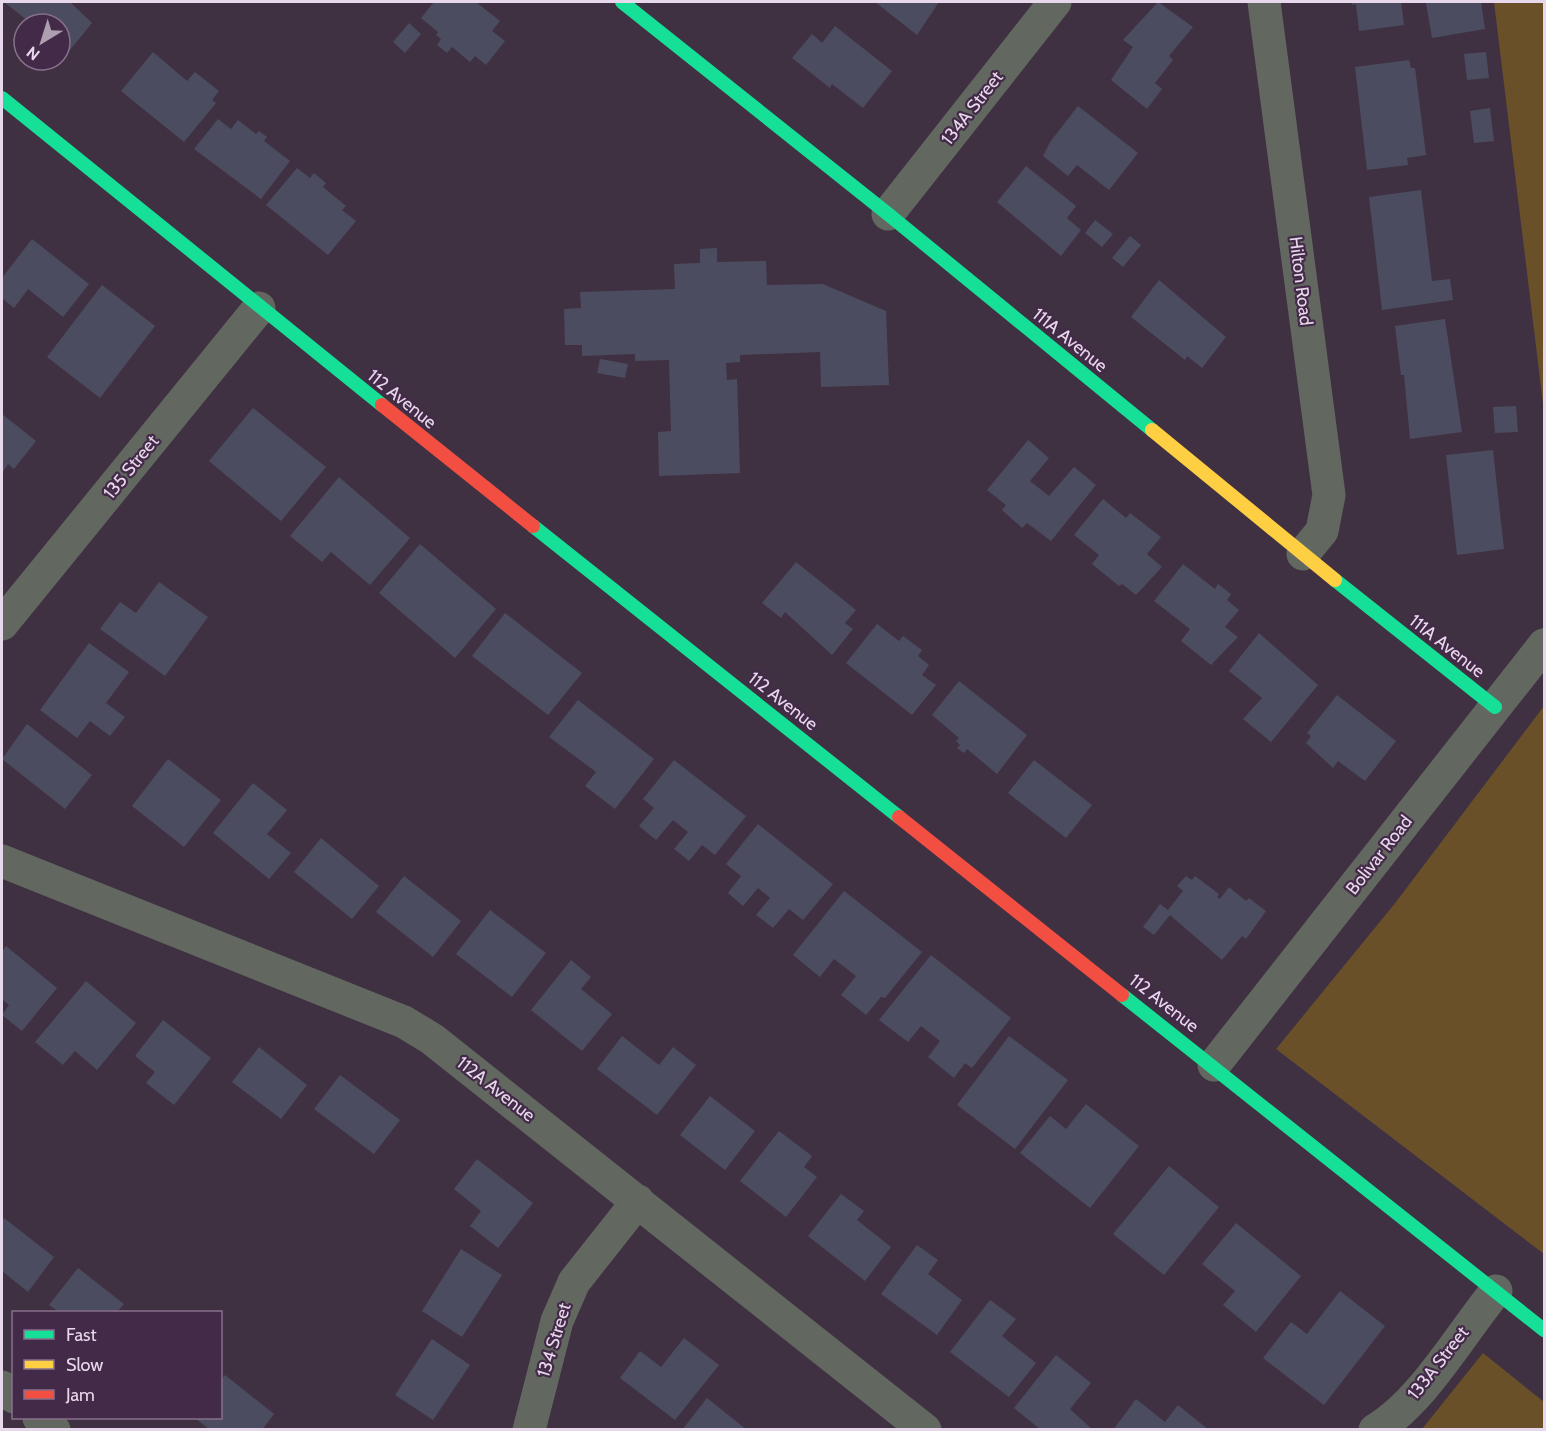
<svg xmlns="http://www.w3.org/2000/svg" width="1546" height="1431" viewBox="0 0 1546 1431" font-family="Cabin,sans-serif">
<style>
.green{fill:#695029}
.building{fill:#4c4c61}
.lines{fill:none;stroke-linecap:round;stroke-linejoin:round}
.street{stroke:#626860;stroke-width:33}
.fast{stroke:#16e098;stroke-width:14}
.slow{stroke:#ffcf43;stroke-width:14}
.jam{stroke:#f24e42;stroke-width:14}
.labels{text-anchor:middle;dominant-baseline:central;stroke-width:4.5;stroke-linejoin:round;paint-order:stroke}
.street-label{font-size:18px;fill:#e8d8eb;stroke:#442a49}
</style>
<rect width="100%" height="100%" fill="#3f3142"/>
<path class="green" d="M1494,2H1544V412Z
M1544,706V1254L1276,1049L1396,902Z
M1483,1353L1544,1402V1429H1422Z"/>
<path class="building" d="M4,2H70L92,23L70,50L60,42V24H32Z
M434,2H476L500,21L492,31L505,41L486,65L475,56L470,62L452,47L447,53L437,45L441,39L436,35L438,32L421,18Z
M875,2H939L917,35Z
M1158,2L1193,27L1169,56L1173,60L1155,83L1162,89L1147,109L1111,80L1133,47L1123,40Z
M1352,2H1401L1404,25L1359,31L1356,4L1352,5Z
M1439,2H1481L1485,29L1432,38L1426,3Z
M409,23L421,34L405,53L393,42Z
M835,26L892,71L863,108L832,84L830,88L792,58L812,34L822,43Z
M153,52L187,81L195,72L219,91L212,100L216,103L184,142L121,91Z
M1486,52L1489,78L1467,80L1464,54Z
M1409,60L1411,68H1415L1426,155L1407,158L1408,165L1367,170L1355,67Z
M1078,106L1138,153L1109,190L1077,165L1068,176L1043,156L1050,142Z
M1490,108L1494,141L1474,143L1470,111Z
M218,119L231,129L238,120L256,134L259,131L267,137L264,141L290,161L261,199L194,149Z
M1026,166L1076,206L1067,218L1081,230L1061,256L997,202Z
M297,168L310,178L314,173L326,183L323,187L346,206L342,210L356,221L328,255L266,205Z
M1421,190L1432,281L1450,279L1453,300L1382,310L1369,197Z
M1095,220L1113,234L1102,247L1085,233Z
M1130,236L1141,245L1123,267L1112,258Z
M32,239L89,284L63,317L28,289L14,308L2,298V278Z
M717,248V262L766,261L767,285L823,284L886,311L889,385L821,387L820,352L740,355V362L726,363L727,380L737,379L740,473L659,476L658,432L671,431L669,360L635,361V354L582,356V345H565L564,309L581,308L580,292L675,289L674,264L700,263V249Z
M1159,280L1226,337L1202,368L1187,356L1185,360L1131,317Z
M102,285L155,326L100,398L47,357Z
M1445,319L1462,432L1410,439L1404,375H1401L1395,326Z
M600,359L628,364L625,378L597,373Z
M1516,406L1518,432L1495,433L1493,407Z
M253,408L326,467L281,521L209,461Z
M2,414L36,441L14,469L8,464L2,473Z
M1028,440L1049,458L1030,481L1049,496L1074,467L1096,485L1051,541L1027,523L1022,528L1002,510L1006,505L987,490Z
M1493,450L1504,549L1457,555L1446,455Z
M339,477L410,538L370,585L331,552L322,562L290,536Z
M1103,499L1126,518L1130,513L1161,537L1147,554L1162,567L1136,595L1122,584L1119,586L1092,564L1099,555L1074,535Z
M420,544L496,609L455,658L379,593Z
M796,562L856,610L845,623L853,629L832,655L785,612L781,618L762,603Z
M1183,564L1215,589L1218,584L1231,594L1227,600L1239,610L1225,627L1238,637L1211,665L1181,641L1190,629L1154,601Z
M159,582L208,617L165,676L100,629L120,602L136,613Z
M505,613L582,673L548,715L472,656Z
M877,624L899,641L903,636L922,650L918,656L929,665L922,675L936,685L912,715L846,663Z
M1259,633L1318,685L1271,742L1243,719L1262,698L1229,671Z
M89,643L129,672L106,703L125,717L110,736L90,721L77,738L40,710Z
M959,681L1027,735L997,774L967,749L964,753L957,748L960,745L956,741L959,738L932,715Z
M1337,695L1396,741L1365,781L1338,761L1333,768L1306,743L1311,736L1307,733Z
M578,700L654,759L615,809L585,786L596,772L549,737Z
M27,724L92,775L65,809L2,759Z
M168,759L221,800L184,847L132,806Z
M674,760L746,816L715,855L702,845L689,861L674,849L688,832L673,820L656,840L639,826L654,808L643,799Z
M1034,760L1092,805L1066,838L1008,793Z
M253,783L287,810L267,834L291,853L269,879L213,833Z
M758,824L833,884L803,920L789,909L773,928L756,915L770,898L758,888L743,906L728,893L741,876L726,864Z
M321,838L379,886L352,919L294,872Z
M404,876L461,921L433,957L376,912Z
M1186,876L1192,880L1195,876L1219,894L1217,897L1220,899L1229,887L1246,901L1249,898L1266,911L1246,939L1242,936L1222,960L1170,915L1154,935L1143,927L1160,904L1168,910L1183,891L1177,886Z
M844,891L922,952L885,998L881,997L866,1015L841,995L856,976L834,959L820,977L793,955Z
M490,910L546,953L512,997L456,954Z
M6,946L57,988L22,1031L2,1015L9,1005L2,999V952Z
M931,955L1011,1018L972,1068L965,1063L954,1078L928,1057L940,1041L921,1026L908,1042L879,1020Z
M571,960L591,977L581,989L612,1014L582,1051L531,1010Z
M86,981L136,1023L97,1070L75,1051L63,1065L35,1042Z
M163,1020L211,1058L174,1105L146,1083L155,1072L135,1056Z
M622,1036L659,1065L673,1047L696,1065L657,1115L597,1069Z
M1009,1036L1068,1080L1015,1149L957,1105Z
M259,1047L307,1085L281,1119L232,1082Z
M340,1075L400,1120L374,1154L314,1109Z
M710,1096L755,1131L725,1170L680,1135Z
M1086,1104L1139,1146L1090,1208L1020,1153L1050,1116L1066,1129Z
M779,1131L812,1156L804,1167L817,1177L786,1217L740,1181Z
M477,1159L533,1203L498,1248L470,1226L481,1211L454,1189Z
M1169,1166L1219,1207L1164,1275L1113,1234Z
M841,1194L864,1211L857,1220L891,1247L865,1281L808,1236Z
M4,1218L54,1257L28,1292L2,1271V1221Z
M1236,1223L1301,1276L1256,1332L1223,1305L1235,1291L1202,1264Z
M917,1245L938,1260L928,1274L962,1300L937,1335L881,1294Z
M461,1249L502,1275L462,1337L422,1311Z
M78,1268L124,1304L117,1312H59L49,1305Z
M1340,1291L1385,1326L1324,1405L1263,1358L1291,1322L1307,1334Z
M990,1300L1016,1319L1002,1336L1036,1363L1009,1397L950,1352Z
M684,1338L719,1365L675,1420L620,1378L640,1351L661,1367Z
M432,1339L470,1365L433,1420L395,1395Z
M1056,1355L1091,1383L1070,1409L1093,1430H1041L1014,1408Z
M225,1375L274,1414L262,1430H210L195,1418H220V1381Z
M707,1398L747,1430H682Z
M1136,1399L1165,1422L1178,1405L1209,1430H1113Z"/>
<g class="lines">
<path class="street" d="M1264,2L1329,495L1322,531L1303,554
M888,214L1055,2
M2,624L259,308
M2,861L404,1022L432,1039L925,1430
M1214,1065L1544,645
M2,1387L14,1397
M39,1418L54,1430
M529,1430L557,1321L574,1282L638,1201
M1375,1430C1422,1403 1461,1333 1496,1291"/>
<path class="fast" d="M622,2L888,214L1152,430
M2,98L382,405
M533,526L899,817
M1335,580L1495,707
M1122,995L1544,1330"/>
<path class="slow" d="M1152,430L1335,580"/>
<path class="jam" d="M382,405L533,526
M899,817L1122,995"/>
</g>
<g class="labels">
<g class="street-label">
<text transform="translate(972 108) rotate(-52)">134A Street</text>
<text transform="translate(1301 281) rotate(83)">Hilton Road</text>
<text transform="translate(1070 340) rotate(39)">111A Avenue</text>
<text transform="translate(402 399) rotate(39)">112 Avenue</text>
<text transform="translate(131 467) rotate(-51)">135 Street</text>
<text transform="translate(1447 646) rotate(38)">111A Avenue</text>
<text transform="translate(783 701) rotate(38)">112 Avenue</text>
<text transform="translate(1379 855) rotate(-52)">Bolivar Road</text>
<text transform="translate(1164 1003) rotate(38)">112 Avenue</text>
<text transform="translate(496 1089) rotate(38)">112A Avenue</text>
<text transform="translate(554 1340) rotate(-73)">134 Street</text>
<text transform="translate(1438 1363) rotate(-52)">133A Street</text>
</g>
</g>
<rect width="1546" height="1431" fill="none" stroke="#e8d8eb" stroke-width="6"/>
<rect x="12" y="1311" width="210" height="108" fill="#442a49" stroke="#86708a" stroke-width="1.5"/>
<rect x="24" y="1330" width="30" height="9" fill="#16e098" stroke="#86708a" stroke-width="1.5"/>
<text x="66" y="1341" font-size="18" fill="#e8d8eb">Fast</text>
<rect x="24" y="1360" width="30" height="9" fill="#ffcf43" stroke="#86708a" stroke-width="1.5"/>
<text x="66" y="1371" font-size="18" fill="#e8d8eb">Slow</text>
<rect x="24" y="1390" width="30" height="9" fill="#f24e42" stroke="#86708a" stroke-width="1.5"/>
<text x="66" y="1401" font-size="18" fill="#e8d8eb">Jam</text>
<g transform="translate(42 42) rotate(218)"><circle r="28" fill="#442a49" stroke="#86708a" stroke-width="1.5"/>
<path d="M0-4.5L10 22L0 15L-10 22Z" fill="#ad9eb0"/>
<text y="-9" font-size="16" font-weight="bold" text-anchor="middle" fill="#e8d8eb">N</text>
</g>
</svg>
